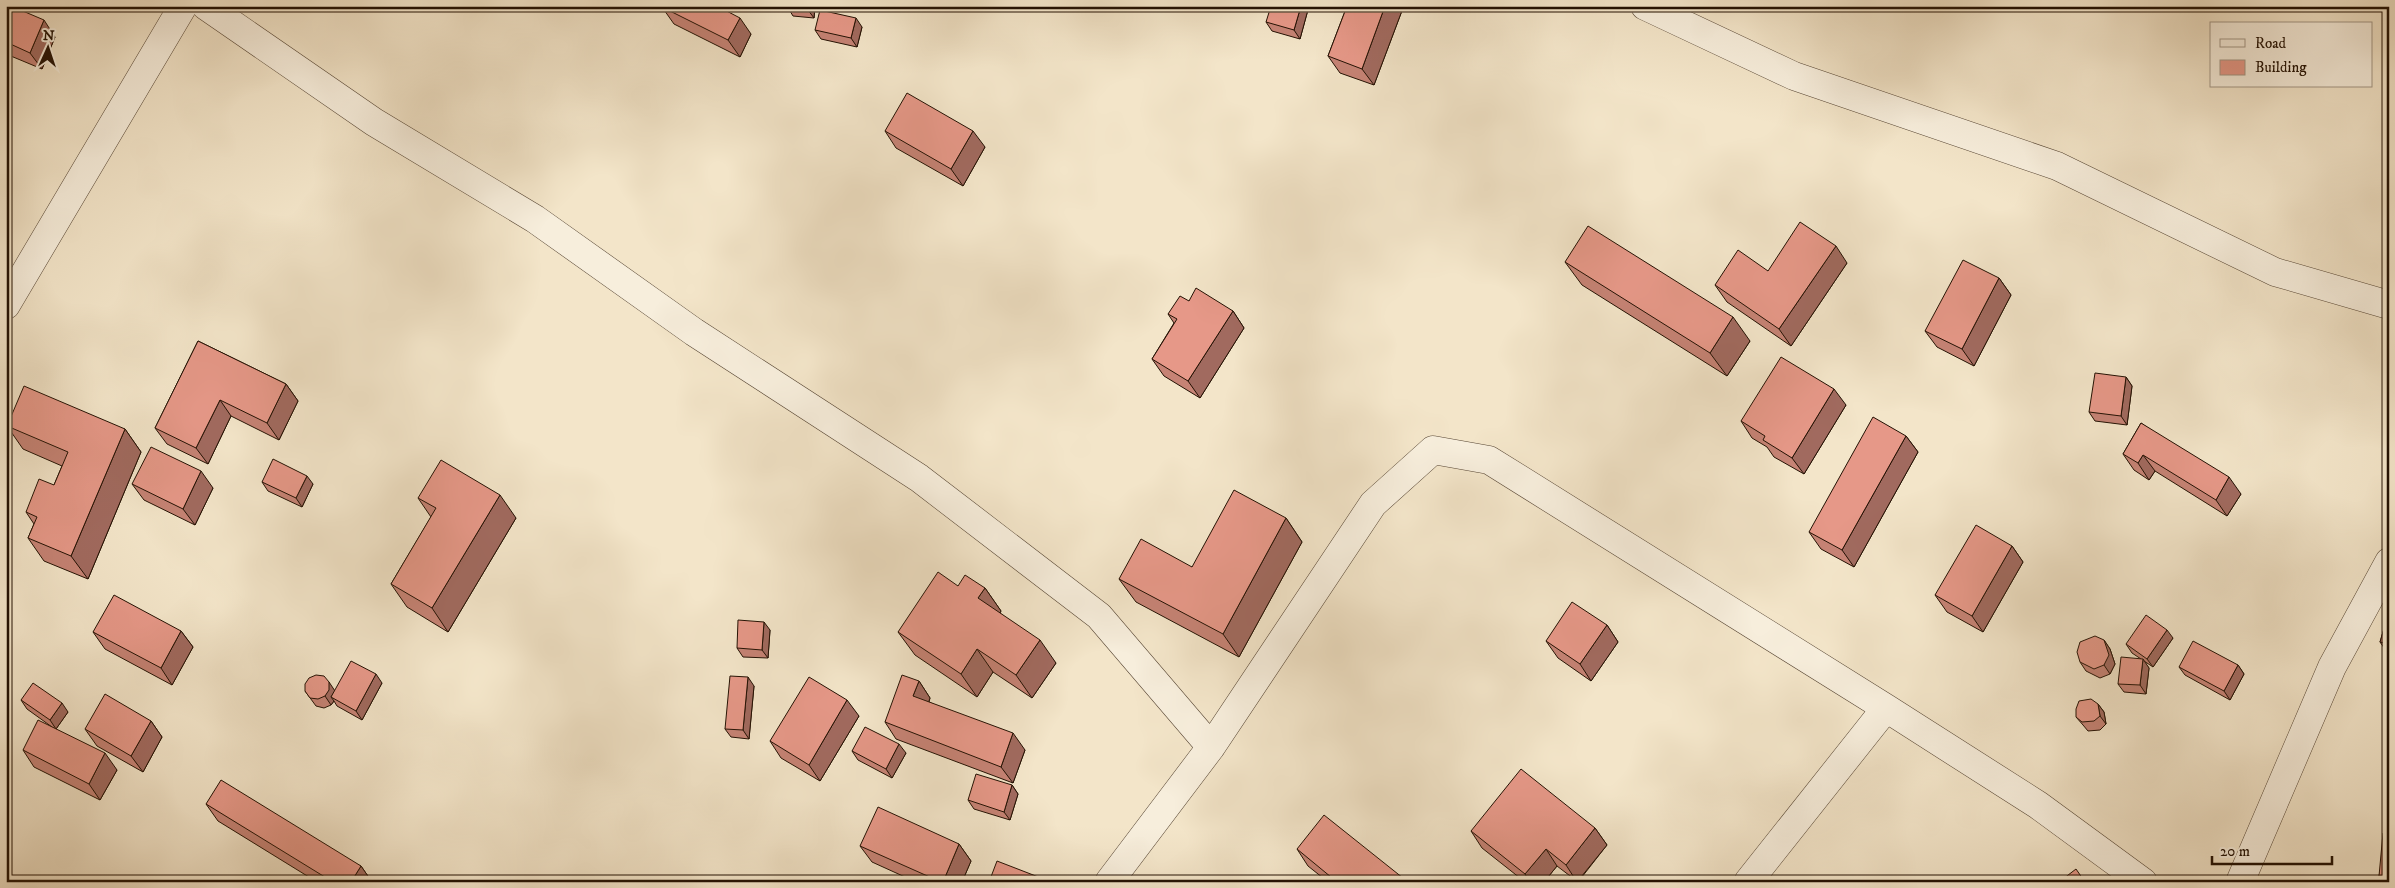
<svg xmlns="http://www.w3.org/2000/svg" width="2395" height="888" viewBox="0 0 2395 888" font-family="'IM FELL DW Pica',serif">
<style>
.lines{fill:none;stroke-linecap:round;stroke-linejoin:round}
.minor-casing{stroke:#574634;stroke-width:29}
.minor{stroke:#f7eedc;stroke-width:28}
.wall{fill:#c68375;stroke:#231103}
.shaded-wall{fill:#a16a5f;stroke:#231103}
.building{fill:#e69888;stroke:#231103}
</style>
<rect width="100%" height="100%" fill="#f3e5c9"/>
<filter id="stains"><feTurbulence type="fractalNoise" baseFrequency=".004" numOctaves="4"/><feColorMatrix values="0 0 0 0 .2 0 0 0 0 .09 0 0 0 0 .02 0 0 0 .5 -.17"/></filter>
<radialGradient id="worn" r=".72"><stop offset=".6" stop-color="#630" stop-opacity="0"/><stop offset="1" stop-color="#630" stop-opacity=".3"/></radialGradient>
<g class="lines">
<g class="minor-casing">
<path id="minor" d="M206,6L374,122L535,219L694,332L919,478L1099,616L1211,747
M1645,6L1794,76L2057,166L2275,272L2389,305
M6,305L183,6
M1109,882L1211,747L1373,504L1433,450L1489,460L1886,708L2038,805L2143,882
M1748,882L1886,708
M2240,882L2332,667L2389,562"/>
</g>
<use href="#minor" class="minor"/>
</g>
<path class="wall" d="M6,6L55,37L42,69L6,54Z
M787,6H815L814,18L793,16Z
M1309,6L1300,39L1272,31L1266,22Z
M1347,6H1401L1403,8L1374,85L1340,73L1328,56Z
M662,7L751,34L740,57L674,24Z
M862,27L857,47L821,39L815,30Z
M885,131L985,147L963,186L896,148Z
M1565,262L1750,341L1727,376L1582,285Z
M1847,263L1791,346L1727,302L1715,285L1768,271Z
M1999,278L2011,295L1974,366L1937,347L1925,331Z
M1189,301L1233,311L1244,328L1200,398L1164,376L1152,359L1174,323L1168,314Z
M198,341L286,384L298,401L279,440L231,416L208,464L167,444L155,428Z
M2126,377L2132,386L2127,425L2095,421L2089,412Z
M1846,405L1804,474L1774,457L1767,447L1752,438L1741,421Z
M2141,423L2241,494L2227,516L2155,471L2149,480L2134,470L2123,454Z
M7,426L125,429L141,452L88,579L44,561L28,538L34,524L26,512L54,485L62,466L23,449Z
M1906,436L1918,452L1854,567L1821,549L1809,532Z
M262,482L313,484L302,507L268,491Z
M132,484L213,488L195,525L144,500Z
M418,498L516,518L448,632L407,607L391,584L431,517Z
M1286,518L1302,542L1239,657L1136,602L1119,579L1192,567Z
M2012,546L2023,562L1983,632L1947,612L1935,595Z
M958,586L985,588L1001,611L1000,613L1056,663L1032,698L993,672L977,697L915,655L898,632Z
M2389,612V655L2380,642Z
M1607,625L1618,642L1591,681L1558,658L1546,641Z
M770,630L768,658L743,657L737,648Z
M181,631L193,647L172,685L105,649L93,632Z
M2173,638L2153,667L2144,661L2149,668L2146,694L2124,692L2118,684L2141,659L2132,653L2126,644Z
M2104,640L2110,649L2115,664L2110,674L2100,678L2086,671L2080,662Z
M2238,665L2244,674L2230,700L2185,675L2179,667Z
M919,681L930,698L929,702L1025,750L1013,783L896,739L885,722Z
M382,683L362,720L337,706L334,701L331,705L324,708L316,706L305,691H335Z
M754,686L749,739L731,737L725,729Z
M21,700L68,712L56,729L117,770L100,800L34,767L23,750L52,727L27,709Z
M2098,704L2104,712L2106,724L2100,730L2088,731L2083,725L2076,717Z
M859,716L820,781L781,758L770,741Z
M151,721L162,737L143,772L97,746L85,729Z
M852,751L906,753L892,778L858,760Z
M1012,785L1018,794L1010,820L974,809L968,800Z
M206,804L361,866L372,882H317L218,821Z
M1595,828L1607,845L1578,882L1557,866L1544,882H1525L1482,848L1471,831Z
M2389,834V882H2383L2379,876Z
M959,844L971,861L962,882H916L872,862L860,846Z
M1297,849L1408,882H1328L1308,866Z"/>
<path class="shaded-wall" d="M808,6H815L814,18L808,10Z
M1301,6H1309L1300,39L1294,30Z
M1385,6H1401L1403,8L1374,85L1362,69Z
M740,18L751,34L740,57L728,40Z
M856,18L862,27L857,47L851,38Z
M44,20L55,37L42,69L30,53Z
M973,131L985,147L963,186L951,169Z
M1836,246L1847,263L1791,346L1779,329Z
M1999,278L2011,295L1974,366L1962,349Z
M1233,311L1244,328L1200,398L1188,381Z
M1733,317L1750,341L1727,376L1710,353Z
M2126,377L2132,386L2127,425L2121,416Z
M286,384L298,401L279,440L267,423Z
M1834,389L1846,405L1804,474L1792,458Z
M220,400L231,416L208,464L196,448Z
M125,429L141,452L88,579L71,556Z
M1906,436L1918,452L1854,567L1842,550Z
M2143,455L2155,471L2149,480L2138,463Z
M201,471L213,488L195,525L183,509Z
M307,476L313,484L302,507L296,498Z
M2229,477L2241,494L2227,516L2216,500Z
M500,495L516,518L448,632L432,608Z
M1286,518L1302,542L1239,657L1223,634Z
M2012,546L2023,562L1983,632L1972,616Z
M985,588L1001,611L994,622L978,598Z
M764,622L770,630L768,658L762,650Z
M1607,625L1618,642L1591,681L1580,664Z
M2167,630L2173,638L2153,667L2147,659Z
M181,631L193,647L172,685L161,668Z
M1040,640L1056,663L1032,698L1016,675Z
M2104,640L2110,649L2115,664L2110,674L2104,665Z
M977,649L993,672L977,697L961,674Z
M2143,659L2149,668L2146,694L2140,685Z
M2238,665L2244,674L2230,700L2224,691Z
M376,674L382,683L362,720L356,711Z
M748,677L754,686L749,739L743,730Z
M919,681L930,698L925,712L913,696Z
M329,682L335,691L331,697L334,701L331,705L325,696Z
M847,700L859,716L820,781L809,765Z
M62,703L68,712L56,729L50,720Z
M2098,704L2104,712L2106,724L2100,716Z
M6,706L11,713L6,721Z
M151,721L162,737L143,772L131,756Z
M1013,733L1025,750L1013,783L1001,767Z
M899,744L906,753L892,778L886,769Z
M105,753L117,770L100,800L89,784Z
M1012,785L1018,794L1010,820L1004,812Z
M1595,828L1607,845L1577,882L1566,865Z
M959,844L971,861L962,882H943Z
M1546,849L1557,866L1544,882H1530L1525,874Z
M361,866L372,882H351Z"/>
<path class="building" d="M6,6H11L44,20L30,53L6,42Z
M662,6H717L740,18L728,40L662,7Z
M787,6H808V10L787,7Z
M1271,6H1301L1294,30L1266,22Z
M1347,6H1385L1362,69L1328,56Z
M820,10L856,18L851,38L815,30Z
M907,93L973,131L951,169L885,131Z
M1800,222L1836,246L1779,329L1715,285L1738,250L1768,271Z
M1588,226L1733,317L1710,353L1565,262Z
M1963,260L1999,278L1962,349L1925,331Z
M1196,288L1233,311L1188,381L1152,359L1177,319L1168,314L1180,296L1189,301Z
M198,341L286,384L267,423L220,400L196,448L155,428Z
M1781,357L1834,389L1792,458L1763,440L1765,436L1741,421Z
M2095,373L2126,377L2121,416L2089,412Z
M24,386L125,429L71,556L28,538L37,517L26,512L39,479L54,485L68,452L7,426Z
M1873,417L1906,436L1842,550L1809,532Z
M2141,423L2229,477L2216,500L2143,455L2138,463L2123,454Z
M151,447L201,471L183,509L132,484Z
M273,459L307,476L296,498L262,482Z
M441,460L500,495L432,608L391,584L436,508L418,498Z
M1234,490L1286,518L1223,634L1119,579L1141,539L1192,567Z
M1976,525L2012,546L1972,616L1935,595Z
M938,572L958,586L965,575L985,588L978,598L1040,640L1016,675L977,649L961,674L898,632Z
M114,595L181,631L161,668L93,632Z
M1572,602L1607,625L1580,664L1546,641Z
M2389,612V644L2380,642Z
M2146,615L2167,630L2147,659L2126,644Z
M738,620L764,622L762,650L737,648Z
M2095,636L2104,640L2109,655L2104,665L2094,669L2080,662L2077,652L2080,642Z
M2193,641L2238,665L2224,691L2179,667Z
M2121,657L2143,659L2140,685L2118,684Z
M351,661L376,674L356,711L331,697Z
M316,675L324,676L329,682V690L325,696L318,699L310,698L305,691V684L309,678Z
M902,675L919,681L913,696L1013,733L1001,767L885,722Z
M730,676L748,677L743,730L725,729Z
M809,677L847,700L809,765L770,741Z
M33,683L62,703L50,720L21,700Z
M105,694L151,721L131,756L85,729Z
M2091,699L2098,704L2100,716L2094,721L2082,722L2076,717V709L2079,701Z
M38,720L105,753L89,784L23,750Z
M865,727L899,744L886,769L852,751Z
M1521,769L1595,828L1566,865L1546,849L1525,874L1471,831Z
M976,774L1012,785L1004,812L968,800Z
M221,780L361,866L351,882H333L206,804Z
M878,807L959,844L943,882H941L860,846Z
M1324,815L1408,882H1337L1297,849Z
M2383,833L2389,834V877L2379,876Z
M997,861L1041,878L1040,882H989Z
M2076,869L2085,882H2059Z"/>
<rect width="2395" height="888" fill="none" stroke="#f3e5c9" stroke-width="25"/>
<rect x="8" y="8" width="2380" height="873" fill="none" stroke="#231103" stroke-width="2.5"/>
<rect x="12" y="12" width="2370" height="863" fill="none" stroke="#231103"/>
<rect x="2210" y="22" width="162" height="65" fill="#f7eedc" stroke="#a29685"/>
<rect x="2220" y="39" width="25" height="8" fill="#f7eedc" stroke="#a29685"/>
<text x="2255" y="48" font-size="15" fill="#231103">Road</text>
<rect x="2220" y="60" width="25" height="15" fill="#e69888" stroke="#a29685"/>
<text x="2255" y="72" font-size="15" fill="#231103">Building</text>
<g transform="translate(48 48) rotate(3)" stroke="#f7eedc" stroke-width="4" paint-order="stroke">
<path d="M0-4L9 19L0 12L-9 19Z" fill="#231103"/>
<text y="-8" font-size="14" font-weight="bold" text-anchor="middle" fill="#231103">N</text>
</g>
<path d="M2212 856v8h120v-8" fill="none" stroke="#231103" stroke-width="2.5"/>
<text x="2220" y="856" font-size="15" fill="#231103" stroke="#f7eedc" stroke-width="4" paint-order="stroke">20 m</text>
<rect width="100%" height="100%" filter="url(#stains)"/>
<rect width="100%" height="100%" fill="url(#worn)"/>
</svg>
